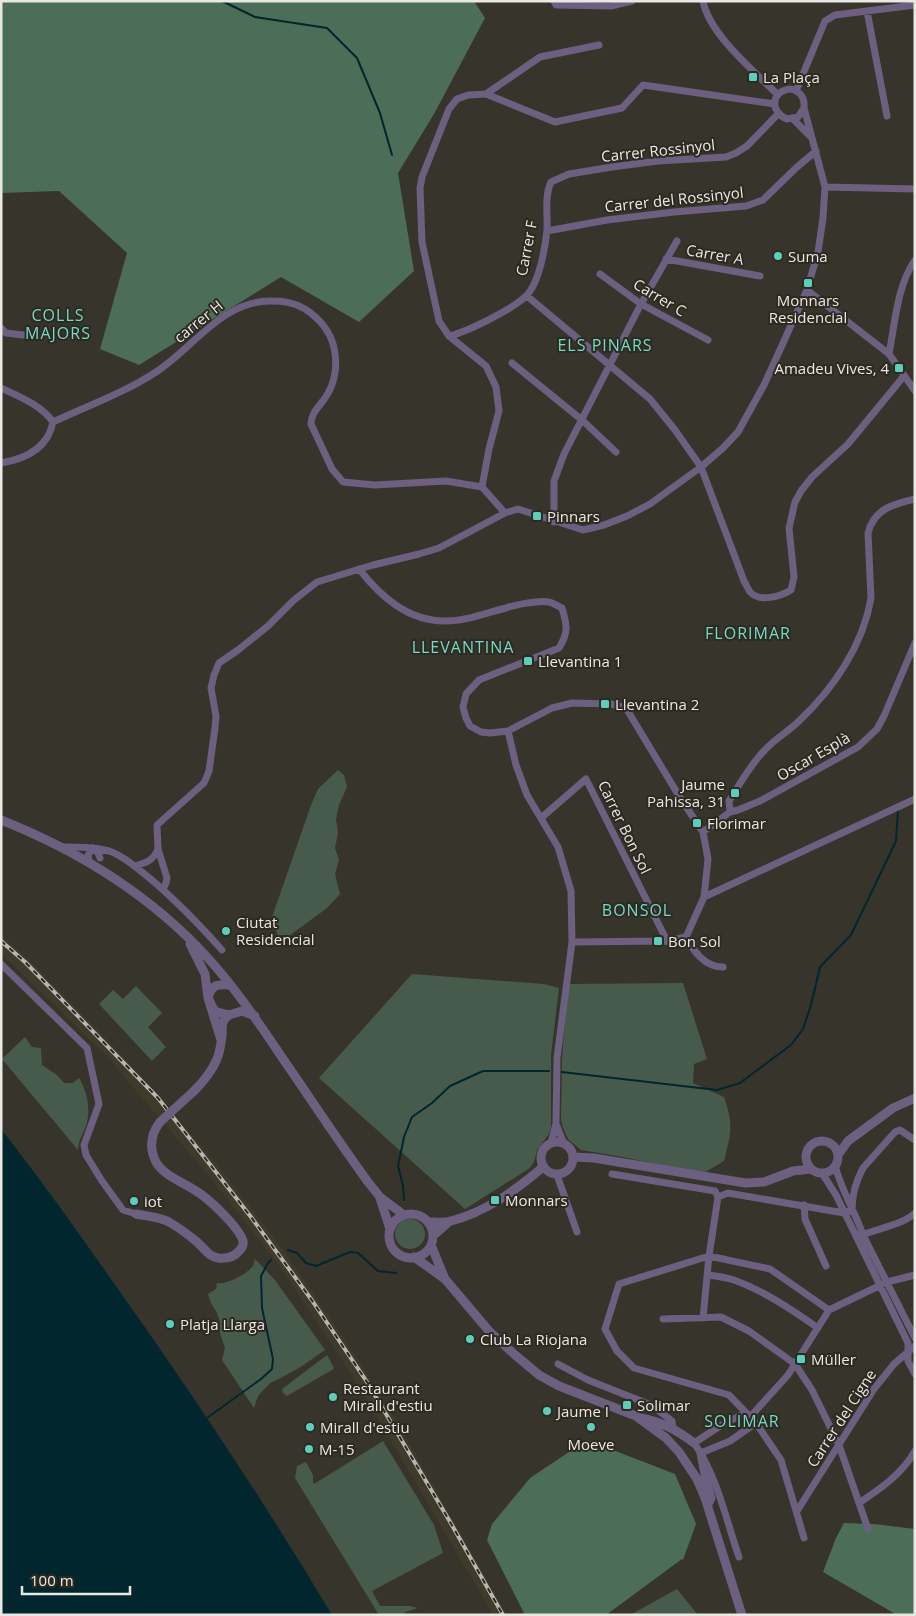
<svg xmlns="http://www.w3.org/2000/svg" width="916" height="1616" viewBox="0 0 916 1616" font-family="'Open Sans',sans-serif">
<style>
.built{fill:#3f3a2a}
.green{fill:#475b4d}
.forest{fill:#4c6d57}
.water{fill:#01262e}
.lines{fill:none;stroke-linecap:round;stroke-linejoin:round}
.stream{stroke:#01262e;stroke-width:2}
.minor{stroke:#6c5f7f;stroke-width:7}
.tertiary{stroke:#6c5f7f;stroke-width:9}
.rail-casing{stroke:#b8b6af;stroke-width:4}
.rail{stroke:#2d2a21;stroke-width:2;stroke-dasharray:5.5;stroke-linecap:butt}
.tertiary-bridge{stroke:#6c5f7f;stroke-width:9}
.poi-dot{fill:#5dceb9;stroke:#2d2a21;stroke-width:2}
.labels{text-anchor:middle;dominant-baseline:central;stroke-width:4;stroke-linejoin:round;paint-order:stroke}
.poi-label{font-size:15px;fill:#eae8e2;stroke:#2d2a21;text-anchor:start}
.street-label{font-size:15px;fill:#eae8e2;stroke:#2d2a21}
.neighbourhood-label{font-size:16px;letter-spacing:1px;fill:#75dac6;stroke:#2d2a21}
</style>
<rect width="100%" height="100%" fill="#37342b"/>
<path class="built" d="M1,935L30,961L118,1051L221,1169L287,1255L349,1346L400,1427L507,1615H493L387,1434L338,1354L277,1263L212,1180L109,1059L1,953Z"/>
<path class="green" d="M338,770L344,775L347,787L339,805L336,819L338,833L335,848L339,860L335,874L340,894L327,908L289,936L278,935L271,920L311,805L318,789Z
M412,974L544,984L559,988L551,1055V1128L549,1134L537,1150L534,1162L530,1168L465,1209L319,1078Z
M683,983L707,1059L694,1064L693,1083L724,1097C734,1126 731,1132 724,1161L702,1174L623,1157L581,1150L568,1139L563,1128L561,1120L562,1058L568,984Z
M136,986L162,1013L148,1027L166,1047L152,1061L99,1004L113,990L123,999Z
M25,1037L32,1047L41,1048L42,1065L57,1075L64,1083H73L79,1078C88,1092 92,1115 84,1131C81,1137 78,1143 78,1150L2,1059Z
M395 1234a15 15 0 1 1 30 0a15 15 0 1 1-30 0Z
M255,1259L275,1280L325,1350L302,1366L281,1378L270,1383L258,1396L254,1408L222,1360L225,1348L220,1333V1322L217,1313L211,1303L208,1294L216,1289L217,1283C226,1285 247,1274 252,1267C254,1265 254,1262 255,1259Z
M327,1355L334,1368L332,1370L287,1396L283,1393L282,1389Z
M383,1441L434,1525L443,1553L372,1591L380,1606H410L418,1608L405,1612L403,1615H379L295,1478L297,1466L306,1462L313,1475V1482L314,1484Z
M677,1589L698,1615H630Z"/>
<path class="forest" d="M1,1H474L485,18L434,114L398,173L414,271L359,322L281,277L139,365L100,349L127,253L59,191L1,193Z
M587,1440L675,1474L696,1524L683,1560L682,1559L606,1615H525L487,1540L492,1524L530,1478Z
M844,1523L874,1524L915,1529V1615H897L823,1572L836,1538Z"/>
<path class="water" d="M1,1129C42,1181 80,1235 118,1289C193,1395 265,1503 332,1615H1Z"/>
<g class="lines">
<path class="stream" d="M222,1L255,17L327,28L357,58L380,113L392,155
M562,1072L717,1090L740,1083L791,1045L803,1029L811,1005L820,967L851,935L896,841L898,810
M404,1200L403,1185L398,1166L404,1137L412,1117L432,1103L450,1086L483,1071H549
M288,1250L297,1253L306,1263L316,1266L350,1252L358,1253L378,1271L396,1273
M207,1418L261,1379L272,1369L273,1359L262,1308L261,1276L268,1263L271,1260"/>
<path class="minor" d="M554,1L556,5L611,6L632,1
M703,1C709,34 754,71 778,95
M867,11L887,116
M796,91L825,21L835,15L915,5
M486,94L540,57L599,45
M793,119L811,137
M825,187L915,189
M547,231L607,220L674,212L746,206L763,200L797,167L816,151
M666,259L760,276
M600,274L641,304L708,340
M807,290L889,354L915,391
M527,296L650,399L675,430L701,467L744,581C746,584 748,589 750,592C760,603 781,596 791,590L794,577L789,528L795,502L801,491L812,477L848,444L904,376
M1,328L6,333L23,335
M449,336C467,332 513,309 526,296C539,284 545,248 547,231C548,214 544,197 551,182L569,174L612,167L658,161L726,157L736,153L747,146L778,114
M889,354C895,323 897,286 915,260
M512,363L582,420L616,452
M1,388C20,397 41,405 53,422C48,448 25,459 1,463
M53,422C87,406 124,393 156,372C193,348 221,302 269,301C283,301 293,302 305,309C319,318 331,332 334,348C338,365 335,384 325,398C319,407 311,413 311,424L332,469L343,482L375,485L446,481L482,487
M505,513L482,487L489,449L499,411L496,387L486,366L449,336L439,321L422,242L420,188L422,177L449,109L457,99L468,95L486,94L555,122L622,108L643,85L775,104
M554,522V481L564,454L641,304L677,241
M359,569C381,597 408,621 445,621C466,621 486,613 506,608C514,605 540,600 548,602C552,602 558,606 562,608C567,625 569,632 559,648L479,680L466,694L463,707L466,718L470,726L481,732L490,733L508,731L552,708L572,703L611,704L626,708L679,796L703,832L708,859L704,897L686,937L667,941L572,942
M508,731L516,765L527,795L558,847L571,891L572,942L557,1058L556,1124L551,1143
M730,812L729,801C740,784 750,765 764,751C774,739 788,732 799,721C833,689 863,646 871,598L868,533C874,509 893,504 915,499
M541,818L586,779L667,941
M703,832L730,812L738,810L760,801L858,747L877,729L884,716L915,643
M63,847C79,847 94,847 109,851C121,855 132,864 142,872C171,895 197,922 222,950
M89,862L88,855L93,848L98,853L100,858
M134,866C146,863 153,861 158,849
M163,889L166,883L167,878L158,849L157,825L204,783L209,771L215,728L216,716L211,688L214,675L219,663L238,650L268,626L294,600L317,582L373,565L419,554L439,548L505,513L518,509L583,530L604,525L627,516L650,504L701,467L723,448L738,432L764,385L807,290L818,252L823,218L825,187L804,108C805,98 801,92 791,89C771,90 769,112 787,119L798,117L804,108
M704,897L915,799
M686,937C694,952 705,967 723,967
M1,964L87,1048L99,1104L84,1145L86,1155L102,1181L123,1210L136,1214
M556,1124L564,1144
M835,1165C841,1190 855,1211 863,1235L915,1338
M822,1173L836,1195L908,1343V1361L915,1374
M612,1174L715,1191L718,1197
M557,1175L577,1232
M718,1197L728,1193L844,1213L852,1210C852,1195 856,1181 863,1168L895,1132L900,1130L915,1140
M804,1205L805,1219L826,1266
M860,1236C877,1228 901,1226 915,1213
M707,1275C716,1276 725,1277 734,1280C764,1291 791,1309 818,1328
M703,1318L709,1256L718,1197
M663,1319L721,1317L749,1331L795,1364L812,1390L839,1445L868,1529
M558,1364L588,1380L651,1405L672,1421L673,1428
M750,1417L788,1375L829,1310L887,1282L915,1275
M701,1453L730,1441L756,1423
M859,1503C880,1489 902,1474 915,1451
M797,1511L874,1389L894,1364L915,1346
M804,1538L781,1460L756,1423L729,1395L634,1368L617,1351L605,1329L619,1284L709,1256L770,1269L829,1310
M739,1557C726,1520 717,1475 694,1443L720,1426L745,1413"/>
<path class="tertiary" d="M1,820C79,851 150,895 207,957C239,992 264,1031 290,1069C316,1107 341,1145 368,1182L380,1197L404,1215
M190,944L205,974L208,998L221,1040
M230,985C217,984 212,984 208,998L213,1008L216,1012L229,1015L242,1011L255,1016
M194,1091C203,1082 212,1071 217,1059C220,1052 221,1043 222,1036C223,1026 220,1022 229,1015
M806 1157a16 16 0 1 1 32 0a16 16 0 1 1-32 0Z
M541 1158a16 16 0 1 1 32 0a16 16 0 1 1-32 0Z
M838,1155L848,1141L893,1108L915,1098
M573,1157L594,1158L745,1183L764,1182L793,1171L811,1169
M380,1198L390,1229
M136,1214C146,1216 160,1217 169,1222C179,1228 189,1235 197,1242C205,1249 208,1256 218,1258C226,1259 234,1257 239,1251C242,1248 244,1245 243,1241C239,1227 208,1198 196,1191C183,1182 164,1176 156,1162C149,1148 151,1134 160,1122
M389 1236a22 22 0 1 1 44 0a22 22 0 1 1-44 0Z
M428,1222C435,1222 444,1223 451,1221C486,1212 516,1190 543,1167
M433,1236L450,1221
M431,1245L445,1279
M414,1257L445,1279L489,1331L514,1354L539,1375L559,1386L636,1416L666,1438L679,1452L697,1479L705,1498L742,1615
M641,1418C662,1422 677,1430 694,1443
M701,1453L706,1480L711,1498L708,1504"/>
<g class="rail-casing">
<path id="rail" d="M1,941L25,962L158,1098L251,1217L311,1299L367,1382L449,1520L503,1615"/>
</g>
<use href="#rail" class="rail"/>
<path class="tertiary-bridge" d="M160,1122L194,1091"/>
</g>
<g class="poi-dot">
<rect x="748" y="72" width="10" height="10" rx="2.5"/>
<circle cx="778" cy="256" r="5"/>
<rect x="803" y="278" width="10" height="10" rx="2.5"/>
<rect x="894" y="363" width="10" height="10" rx="2.5"/>
<rect x="532" y="511" width="10" height="10" rx="2.5"/>
<rect x="523" y="656" width="10" height="10" rx="2.5"/>
<rect x="600" y="699" width="10" height="10" rx="2.5"/>
<rect x="730" y="788" width="10" height="10" rx="2.5"/>
<rect x="692" y="818" width="10" height="10" rx="2.5"/>
<circle cx="226" cy="931" r="5"/>
<rect x="653" y="936" width="10" height="10" rx="2.5"/>
<rect x="490" y="1195" width="10" height="10" rx="2.5"/>
<circle cx="134" cy="1201" r="5"/>
<circle cx="170" cy="1324" r="5"/>
<circle cx="470" cy="1339" r="5"/>
<rect x="796" y="1354" width="10" height="10" rx="2.5"/>
<circle cx="333" cy="1397" r="5"/>
<rect x="622" y="1400" width="10" height="10" rx="2.5"/>
<circle cx="547" cy="1411" r="5"/>
<circle cx="310" cy="1427" r="5"/>
<circle cx="591" cy="1427" r="5"/>
<circle cx="309" cy="1449" r="5"/>
</g>
<g class="labels">
<g class="poi-label">
<text x="763" y="77">La Plaça</text>
<text x="788" y="256">Suma</text>
<text x="808" y="300" text-anchor="middle">Monnars<tspan x="808" dy="17">Residencial</tspan></text>
<text x="889" y="368" text-anchor="end">Amadeu Vives, 4</text>
<text x="547" y="516">Pinnars</text>
<text x="538" y="661">Llevantina 1</text>
<text x="615" y="704">Llevantina 2</text>
<text x="725" y="784" text-anchor="end">Jaume<tspan x="725" dy="17">Pahissa, 31</tspan></text>
<text x="707" y="823">Florimar</text>
<text x="236" y="922">Ciutat<tspan x="236" dy="17">Residencial</tspan></text>
<text x="668" y="941">Bon Sol</text>
<text x="505" y="1200">Monnars</text>
<text x="144" y="1201">iot</text>
<text x="180" y="1324">Platja Llarga</text>
<text x="480" y="1339">Club La Riojana</text>
<text x="811" y="1359">Müller</text>
<text x="343" y="1388">Restaurant<tspan x="343" dy="17">Mirall d'estiu</tspan></text>
<text x="637" y="1405">Solimar</text>
<text x="557" y="1411">Jaume I</text>
<text x="320" y="1427">Mirall d'estiu</text>
<text x="591" y="1444" text-anchor="middle">Moeve</text>
<text x="319" y="1449">M-15</text>
</g>
<g class="street-label">
<text transform="translate(658 150) rotate(-6)">Carrer Rossinyol</text>
<text transform="translate(674 199) rotate(-6)">Carrer del Rossinyol</text>
<text transform="translate(526 248) rotate(-79)">Carrer F</text>
<text transform="translate(715 254) rotate(10)">Carrer A</text>
<text transform="translate(660 297) rotate(31)">Carrer C</text>
<text transform="translate(198 321) rotate(-39)">carrer H</text>
<text transform="translate(813 756) rotate(-30)">Oscar Esplà</text>
<text transform="translate(625 827) rotate(64)">Carrer Bon Sol</text>
<text transform="translate(841 1418) rotate(-57)">Carrer del Cigne</text>
</g>
<g class="neighbourhood-label">
<text x="58" y="315">COLLS<tspan x="58" dy="18">MAJORS</tspan></text>
<text x="605" y="345">ELS PINARS</text>
<text x="748" y="633">FLORIMAR</text>
<text x="463" y="647">LLEVANTINA</text>
<text x="637" y="910">BONSOL</text>
<text x="742" y="1421">SOLIMAR</text>
</g>
</g>
<rect width="916" height="1616" fill="none" stroke="#eae8e2" stroke-width="5"/>
<path d="M22 1586v8h108v-8" fill="none" stroke="#eae8e2" stroke-width="2.5"/>
<text x="30" y="1586" font-size="15" fill="#eae8e2" stroke="#2d2a21" stroke-width="4" paint-order="stroke">100 m</text>
</svg>
